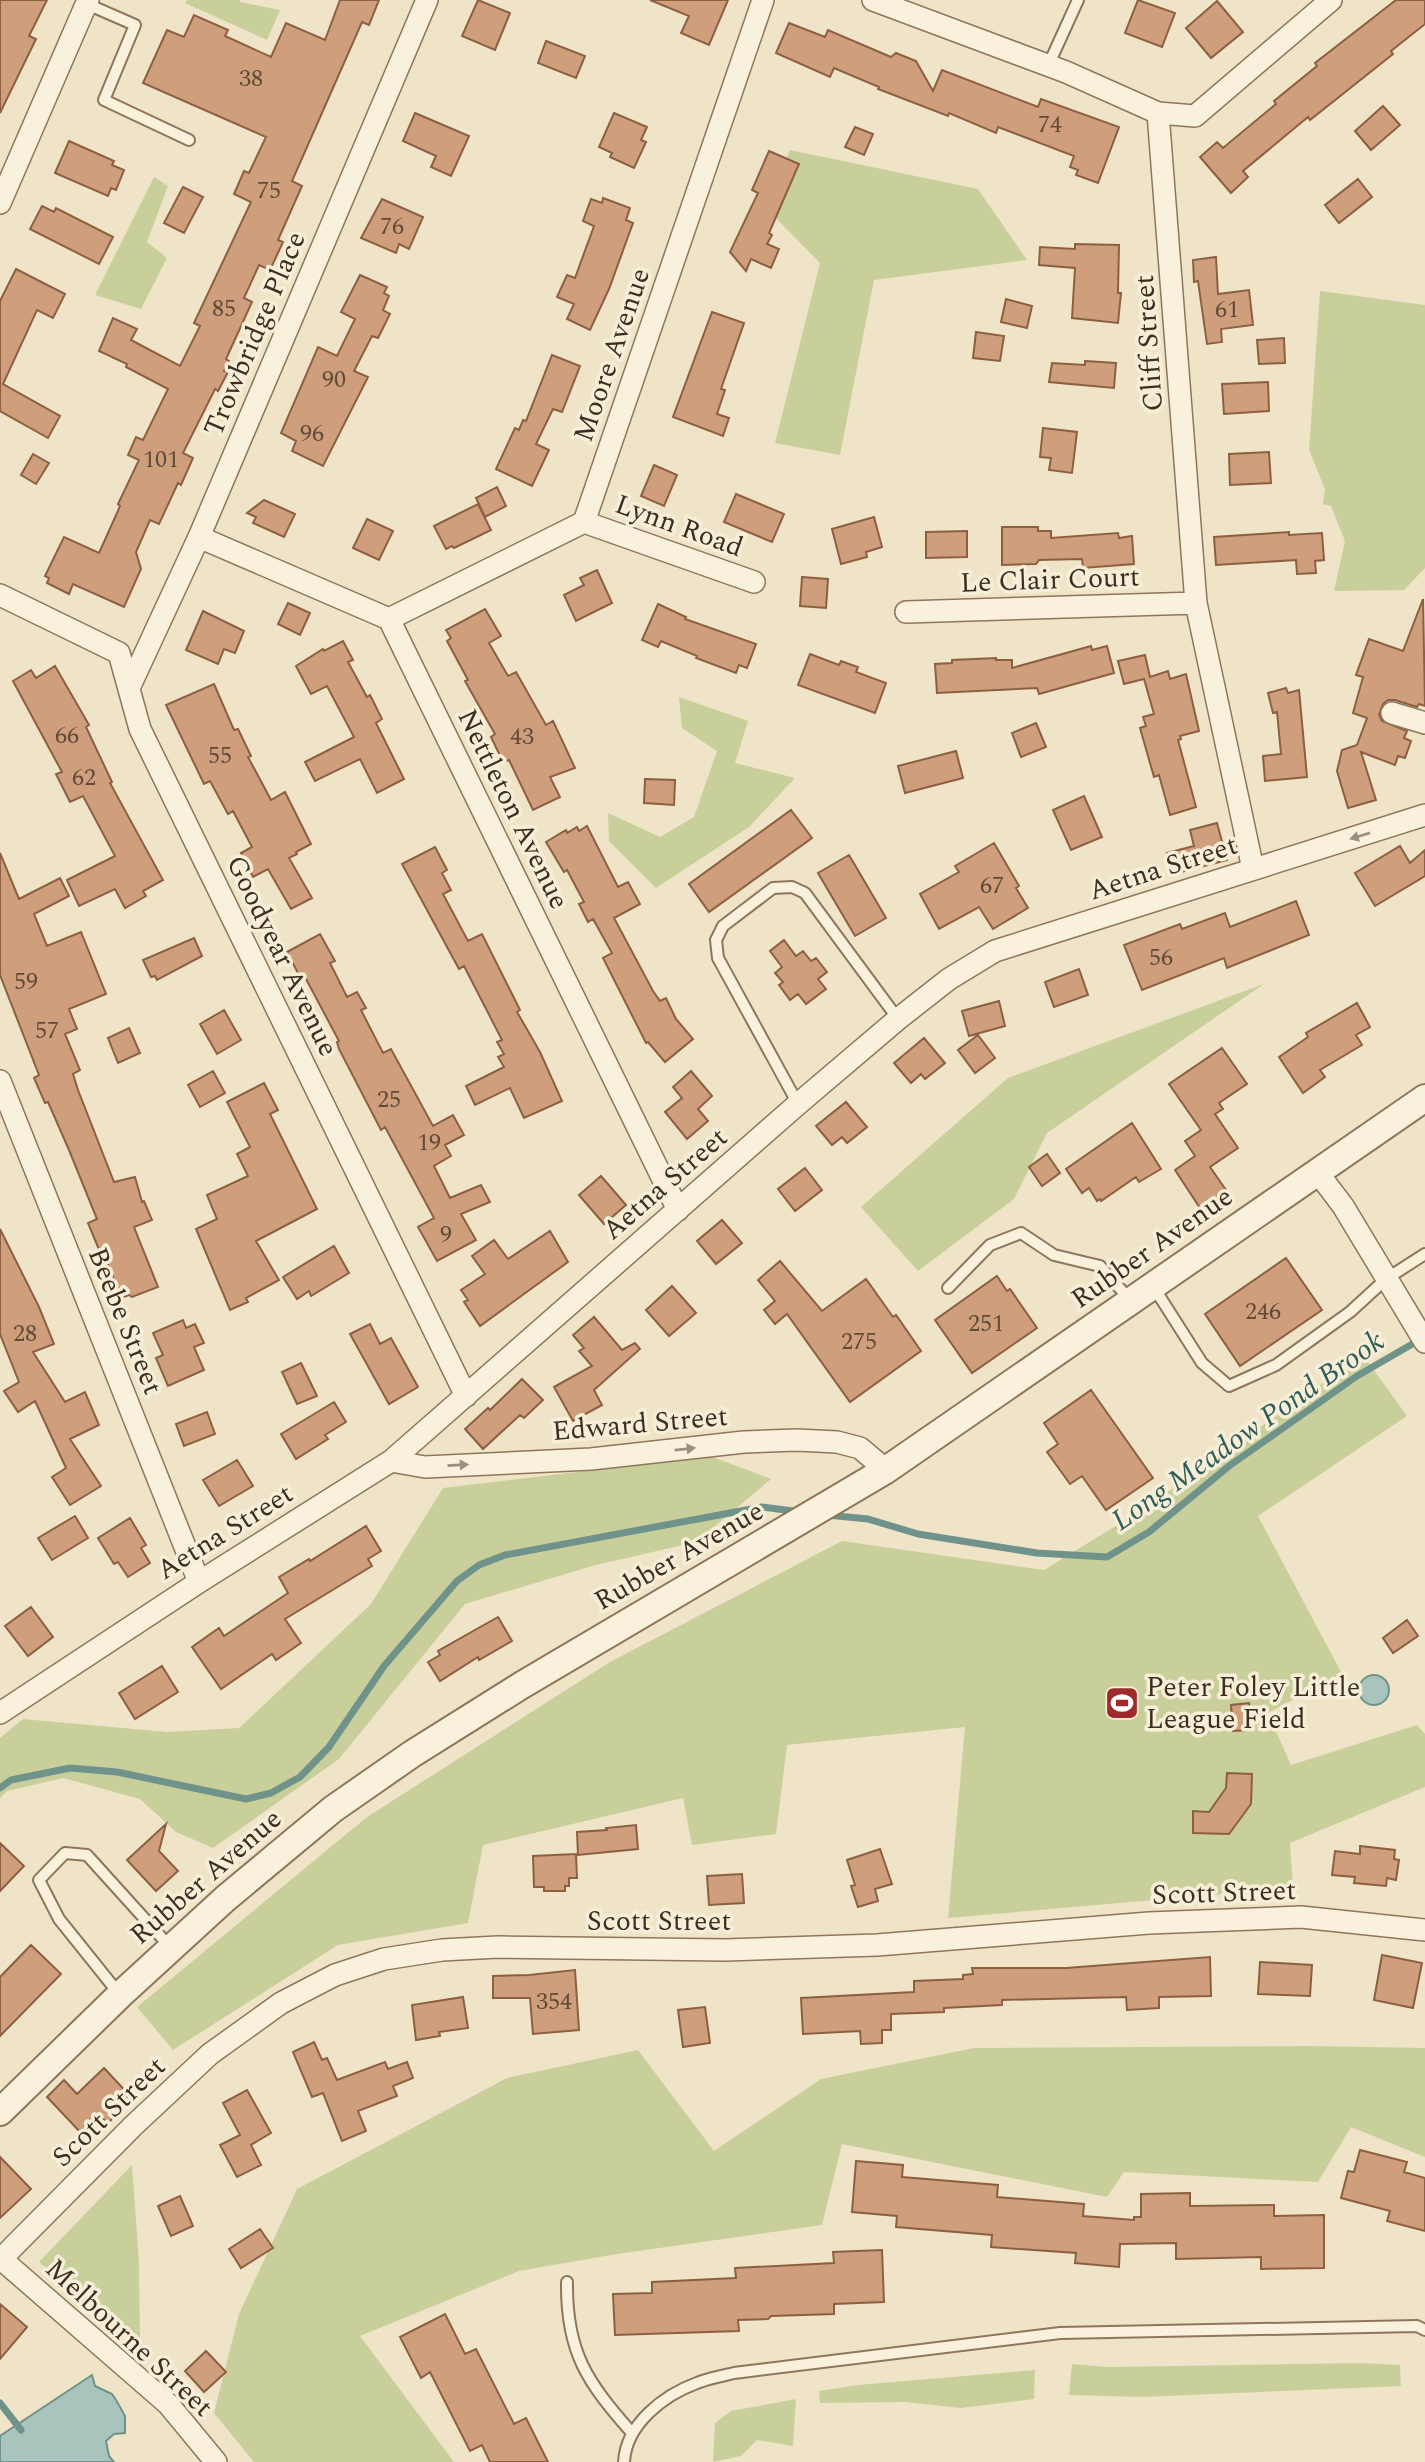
<svg xmlns="http://www.w3.org/2000/svg" width="1425" height="2462" viewBox="0 0 1425 2462" font-family="Spectral,serif">
<style>
.green{fill:#c9cf9b}
.water{fill:#a9c4bc;stroke:#6f938a;stroke-width:2}
.lines{fill:none;stroke-linecap:round;stroke-linejoin:round}
.stream{stroke:#6f938a;stroke-width:7}
.building{fill:#cf9f7d;stroke:#8d5f41;stroke-width:2}
.service-casing{stroke:#8d765c;stroke-width:14}
.minor-casing{stroke:#8d765c;stroke-width:24}
.tertiary-casing{stroke:#8d765c;stroke-width:30}
.service{stroke:#faf1dc;stroke-width:10}
.minor{stroke:#faf1dc;stroke-width:21}
.tertiary{stroke:#faf1dc;stroke-width:26}
.oneway{fill:#9c907e}
.labels{text-anchor:middle;dominant-baseline:central;stroke-width:7;stroke-linejoin:round;paint-order:stroke}
.number-label{font-size:24px;fill:#624a37}
.street-label{font-size:28px;fill:#3d2e20;stroke:#f7eed8}
.poi-label{font-size:28px;fill:#3d2e20;stroke:#f7eed8;text-anchor:start}
.water-label{font-size:30px;font-style:italic;fill:#2f5d5a;stroke:#f7eed8}
</style>
<rect width="100%" height="100%" fill="#f0e4c8"/>
<path class="green" d="M187,0H240V2L280,10L267,40L185,3Z
M790,150L978,189L1027,260L874,280L840,455L775,443L820,263L766,208Z
M154,177L168,186L147,242L167,258L141,309L95,295Z
M1320,291L1425,305V568L1404,590L1334,591L1345,541L1331,506L1323,504L1325,489L1309,450Z
M679,697L748,721L735,763L795,778L749,827L656,888L609,841L608,813L660,837L694,817L717,751L682,728Z
M1264,984L1047,1133L1014,1199L918,1271L861,1207L1008,1078Z
M1363,1355L1407,1416L1258,1516L1342,1674L1268,1713L1291,1765L1417,1725L1425,1734V1787L1290,1843L1293,1888L948,1918L965,1727L787,1745L776,1834L692,1845L683,1798L483,1845L468,1923L338,1945L173,2050L137,2007L367,1817L610,1662L842,1541L1044,1570L1143,1509Z
M710,1456L771,1479L696,1542L592,1566L465,1604L339,1759L213,1848L176,1832L140,1799L63,1778L7,1791L0,1798V1738L23,1719L167,1732L239,1728L371,1604L443,1488Z
M1311,2046L1425,2048V2157L1351,2127L1318,2182L1124,2172L1107,2197L842,2144L822,2225L617,2254L519,2271L360,2336L454,2462H254L214,2413L239,2314L297,2189L507,2078L638,2050L714,2151L821,2079L974,2048Z
M132,2165L139,2263L140,2344L39,2262Z
M1359,2363L1400,2365L1401,2386L1142,2397L1069,2395L1072,2364L1108,2367Z
M1035,2370L1034,2399L961,2408L905,2402L820,2403L819,2391L858,2385Z
M796,2399L793,2446L757,2440L741,2456L713,2462L715,2423L731,2411Z"/>
<path class="water" d="M1359 1690a15 15 0 1 1 30 0a15 15 0 1 1-30 0Z
M92,2375L95,2386L112,2394L116,2400L125,2416V2433L114,2434L106,2441L109,2456L114,2462H0V2436Z"/>
<g class="lines">
<path class="stream" d="M827,1515L868,1519L918,1534L1037,1553L1107,1557L1149,1532L1229,1466L1357,1376L1421,1339
M0,1788L11,1780L70,1768L117,1772L246,1799L271,1793L300,1777L329,1747L384,1666L457,1581L479,1565L505,1555L762,1507L801,1512
M0,2403L21,2430"/>
</g>
<path class="building" d="M0,0H47L29,36L36,39L0,113Z
M340,0H379L369,25L362,22L292,181L302,186L278,240L283,242L270,270L259,265L244,298L252,302L226,359L229,361L224,371L228,372L218,391L215,389L183,453L193,458L181,485L178,483L159,524L150,520L136,552L141,569L124,607L73,584L69,594L47,583L49,578L45,576L64,537L99,553L117,513L120,506L118,504L139,460L128,455L136,437L143,440L168,389L126,367L127,364L99,351L113,318L137,329L131,340L180,366L200,326L194,323L251,202L234,194L244,171L249,173L266,137L143,83L167,30L184,37L194,15L228,30L225,36L271,57L286,23L325,40Z
M478,0L510,13L495,50L462,36Z
M650,0H728L709,45L681,33L689,16Z
M1138,0L1175,13L1162,47L1125,33Z
M1396,0H1425V24L1391,51L1393,54L1310,120L1308,117L1243,171L1248,177L1231,193L1200,157L1217,142L1223,148L1276,104L1274,101L1317,66L1315,63Z
M1217,1L1243,32L1211,58L1186,28Z
M789,23L825,37L828,30L891,57L896,53L916,61L933,91L942,70L1038,107L1041,99L1119,127L1098,183L1076,175L1078,170L1070,167L1074,156L998,127L996,133L949,113L948,116L878,89L879,87L834,68L830,77L776,53Z
M546,41L585,56L576,78L538,63Z
M1383,106L1400,125L1371,150L1355,131Z
M415,113L469,136L451,176L431,167L436,156L403,141Z
M614,113L647,127L641,140L646,142L634,168L610,157L612,153L599,147Z
M855,127L873,134L864,155L845,147Z
M69,141L114,161L112,165L124,170L116,190L111,188L108,196L55,173Z
M769,151L799,164L769,233L772,235L767,244L779,249L771,268L751,259L746,271L730,252L758,193L752,190Z
M1358,179L1372,197L1339,223L1325,205Z
M183,187L203,197L184,233L164,223Z
M603,198L630,208L626,220L633,223L609,289L590,330L567,319L574,304L557,297L567,275L575,278L594,226L583,221L591,199L602,203Z
M382,199L423,217L409,249L399,244L396,253L361,238Z
M42,206L54,212L56,208L113,237L99,264L30,229Z
M1075,244L1119,245L1118,293H1121L1118,323L1072,318L1075,268L1039,265L1040,247L1075,249Z
M1216,257L1218,294L1249,290L1253,325L1221,329L1222,342L1207,344L1198,281L1194,282L1193,260Z
M16,269L65,294L53,318L37,310L3,384L60,416L48,438L0,411V301Z
M360,275L387,287L384,293L389,296L383,310L390,314L378,338L372,336L354,371L368,377L323,466L292,451L296,441L281,433L318,347L337,356L355,319L341,312Z
M1006,299L1032,306L1027,328L1001,322Z
M712,312L744,323L721,389L725,390L717,414L729,418L723,436L673,417Z
M976,332L1004,336L1000,361L973,358Z
M1284,338L1285,363L1259,364L1257,340Z
M552,355L580,366L562,412L553,409L536,444L549,450L532,486L496,469L515,428L519,430L523,420L526,421Z
M1085,361L1116,363L1114,388L1049,382L1052,363L1085,365Z
M1268,382L1269,411L1224,414L1222,384Z
M1043,428L1077,432L1072,473L1049,470L1051,458L1040,457Z
M1269,452L1271,483L1230,485L1229,454Z
M33,454L49,463L36,484L21,475Z
M654,465L677,475L664,506L641,496Z
M497,487L506,506L485,517L476,498Z
M736,494L784,514L772,542L724,522Z
M264,500L295,514L284,537L253,523L256,517L247,513Z
M478,504L491,530L454,548L452,546L446,549L434,526Z
M874,517L882,547L866,552L867,557L841,564L832,529Z
M367,519L393,531L379,560L353,548Z
M1002,527H1038V531H1051V538L1118,533L1119,538L1132,536L1134,564L1083,568L1082,559L1039,560L1036,564L1002,565Z
M967,531V557L926,558V532Z
M1289,532V535L1322,533L1324,560L1315,561L1316,573L1297,574L1296,560L1216,565L1214,537Z
M597,570L612,603L576,621L564,595L584,585L580,578Z
M802,577L828,579L826,608L800,606Z
M1423,599L1425,706L1419,704L1417,707L1395,700H1388L1383,704L1379,715L1382,721L1407,731L1404,738L1411,741L1405,758L1398,756L1395,765L1361,752L1376,800L1348,808L1337,771L1342,750L1357,745L1367,718L1353,713L1363,677L1356,675L1369,639L1403,651Z
M288,603L310,613L300,635L278,624Z
M658,604L686,617L685,619L756,644L747,668L739,665L736,673L696,658L697,656L661,641L658,647L642,640Z
M485,609L501,636L489,643L508,676L516,672L546,725L553,721L575,768L550,777L560,797L533,810L509,760L503,762L491,737L495,734L465,681L468,680L447,641L451,638L446,630Z
M203,611L244,631L235,653L224,649L218,664L186,650Z
M343,641L353,660L348,662L367,697L370,695L382,719L376,723L404,779L377,793L360,759L315,781L305,762L354,737L327,686L311,694L296,666L323,649L324,651Z
M1091,646L1092,650L1107,646L1114,673L1039,694L1037,688L937,693L935,664L952,663V660L996,658V660H1012V668Z
M810,654L839,665L841,661L858,667L856,672L886,683L875,713L798,685Z
M1145,655L1150,677L1168,671L1170,679L1186,674L1199,731L1180,736L1181,739L1178,740L1196,807L1170,815L1159,775L1154,777L1140,728L1146,726L1143,717L1154,714L1144,679L1124,684L1118,661Z
M55,666L89,725L86,727L112,782L110,783L163,880L143,891L146,896L125,908L115,889L79,906L67,880L115,856L83,796L70,802L56,774L62,772L13,681L31,670L36,678Z
M214,684L234,730L238,729L251,756L248,757L271,800L285,792L311,844L296,852L297,854L289,858L312,898L291,909L268,869L253,877L241,853L252,847L233,811L228,814L210,781L204,784L166,705Z
M1286,688L1288,693L1299,690L1307,777L1265,781L1263,756L1281,754L1277,712L1273,713L1268,693Z
M1036,723L1046,747L1021,757L1012,733Z
M956,751L963,778L905,793L898,766Z
M645,779L675,780L674,805L644,803Z
M1084,796L1102,837L1071,850L1053,810Z
M791,810L812,838L709,912L689,884Z
M1217,823L1227,860L1173,874L1167,853L1194,846L1190,830Z
M587,826L618,887L628,882L640,904L614,918L653,991L660,1001L666,998L676,1019L693,1039L665,1062L648,1042L646,1043L603,958L612,953L593,919L588,922L579,904L584,902L567,870L564,872L546,842L566,830L567,833L577,827L579,831Z
M994,843L1019,886L1016,888L1028,908L993,929L979,907L939,929L920,894L959,872L955,866Z
M1400,846L1410,863L1425,850V876L1375,906L1355,873Z
M435,847L447,870L442,873L451,890L443,894L468,941L482,934L520,1010L517,1012L540,1052L562,1101L524,1118L510,1088L475,1105L466,1086L504,1067L498,1057L504,1054L497,1042L502,1040L464,966L459,969L402,864Z
M0,853L19,899L60,878L69,896L34,914L47,946L81,932L106,994L69,1009L77,1029L65,1034L80,1070L73,1074L78,1090L114,1182L135,1177L142,1202L144,1201L152,1220L134,1227L158,1287L132,1297L129,1295L121,1298L103,1251L100,1252L88,1223L97,1219L69,1150L48,1102L45,1103L34,1078L39,1075L0,975Z
M849,855L886,918L855,936L818,873Z
M1296,901L1309,935L1227,968L1224,958L1142,990L1124,945L1180,924L1182,929L1225,913L1230,927Z
M320,934L335,961L330,963L347,997L357,992L366,1008L361,1010L383,1053L391,1049L433,1126L453,1115L464,1135L445,1145L451,1156L434,1166L450,1198L481,1185L490,1202L461,1214L476,1240L437,1261L418,1227L434,1218L385,1127L381,1130L339,1049L337,1042L339,1041L305,977L301,979L287,952Z
M194,938L202,956L157,980L155,976L151,977L143,960Z
M784,940L796,956L803,951L811,961L816,958L827,972L818,979L826,989L806,1004L798,994L790,1000L779,985L783,982L775,973L782,967L770,951Z
M1079,969L1088,995L1054,1007L1045,982Z
M999,1001L1005,1026L969,1036L962,1011Z
M1357,1003L1370,1027L1356,1035L1362,1045L1320,1070L1325,1077L1303,1093L1279,1057L1308,1037L1306,1033Z
M224,1010L241,1040L217,1054L200,1024Z
M129,1028L140,1053L118,1063L108,1038Z
M978,1035L995,1058L975,1073L958,1050Z
M924,1038L945,1063L925,1079L921,1074L911,1083L894,1063Z
M1222,1048L1247,1084L1219,1103L1223,1109L1215,1114L1238,1148L1210,1167L1226,1190L1200,1208L1175,1170L1195,1156L1185,1141L1201,1130L1169,1084Z
M213,1071L225,1093L200,1107L188,1085Z
M691,1071L712,1096L698,1109L708,1121L687,1139L665,1112L682,1098L673,1087Z
M264,1083L278,1110L270,1114L317,1209L256,1241L279,1280L246,1298L248,1302L230,1310L196,1229L217,1219L207,1195L248,1176L237,1154L250,1147L227,1102Z
M846,1102L867,1127L847,1143L842,1137L832,1145L816,1126Z
M1132,1123L1161,1169L1139,1182L1136,1177L1101,1201L1100,1199L1097,1201L1089,1188L1082,1193L1066,1169Z
M1047,1154L1060,1173L1042,1186L1029,1167Z
M805,1168L822,1190L795,1211L778,1189Z
M601,1176L626,1205L604,1224L579,1195Z
M722,1220L742,1243L716,1264L697,1241Z
M0,1229L39,1307L54,1344L33,1352L65,1402L85,1392L99,1425L70,1439L101,1486L70,1505L52,1477L66,1468L35,1401L18,1412L4,1391L19,1382L0,1334Z
M550,1231L568,1262L480,1326L464,1302L468,1300L461,1290L485,1274L472,1256L494,1240L508,1259Z
M334,1246L349,1273L311,1296L309,1291L297,1299L283,1277Z
M1286,1258L1322,1310L1240,1366L1205,1314Z
M780,1261L822,1311L866,1279L893,1317L896,1315L921,1351L850,1402L787,1314L775,1324L764,1310L775,1301L758,1280Z
M997,1276L1007,1291L1010,1289L1037,1328L972,1373L935,1320Z
M672,1286L696,1313L669,1336L646,1310Z
M594,1317L622,1350L635,1343L640,1349L594,1390L602,1405L573,1421L554,1387L592,1366L579,1351L584,1348L573,1335Z
M183,1320L186,1328L195,1324L204,1343L194,1347L204,1370L168,1386L156,1358L163,1355L153,1333Z
M370,1324L380,1344L391,1338L418,1387L389,1404L350,1334Z
M301,1363L317,1396L297,1404L282,1372Z
M522,1379L543,1400L524,1418L520,1415L483,1449L465,1429L488,1408L490,1410Z
M1091,1390L1153,1478L1106,1510L1082,1476L1070,1484L1047,1452L1058,1444L1044,1423Z
M334,1402L346,1422L325,1435L328,1439L296,1459L281,1434Z
M207,1412L215,1434L184,1446L176,1424Z
M237,1460L253,1486L219,1506L203,1480Z
M75,1516L88,1538L52,1560L38,1538Z
M130,1518L146,1545L141,1548L150,1563L128,1577L118,1562L114,1564L98,1538Z
M366,1526L381,1551L368,1559L372,1566L285,1619L301,1643L276,1660L272,1654L221,1689L192,1647L219,1628L224,1636L288,1593L279,1577L309,1559L310,1561Z
M31,1607L53,1637L28,1656L5,1626Z
M498,1617L512,1641L479,1660L478,1657L440,1681L428,1662L440,1655L438,1651Z
M1407,1620L1418,1636L1393,1653L1383,1638Z
M162,1666L178,1692L135,1719L119,1693Z
M1249,1703L1252,1730L1233,1731L1231,1705Z
M1227,1773L1252,1774L1251,1804L1229,1834L1193,1833V1811L1209,1812L1226,1788Z
M166,1824L159,1851L178,1871L156,1891L127,1860Z
M636,1825L638,1849L578,1855L577,1832L607,1830L606,1828Z
M0,1843L24,1866L0,1891Z
M1360,1846L1395,1850L1394,1859L1399,1860L1396,1880L1387,1878L1386,1886L1354,1883L1355,1877L1332,1875L1335,1851L1360,1854Z
M880,1849L892,1884L875,1889L878,1901L858,1907L851,1886L855,1885L847,1860Z
M576,1854L577,1878H569V1886H565V1891H544V1887H534L533,1856Z
M742,1874L744,1903L709,1905L707,1876Z
M31,1945L61,1974L0,2036V1977Z
M1382,1955L1422,1963L1413,2008L1374,2000Z
M1210,1957L1211,1996L1159,1997V2008L1127,2010L1126,1997L1002,2000V2005L944,2008V2012L891,2014V2030H882V2043L861,2044L860,2031L803,2034L801,1998L914,1992V1981L963,1979V1975L973,1974L972,1968H1066Z
M1260,1962L1312,1965L1310,1996L1258,1994Z
M575,1970L579,2030L533,2034L530,1998H493V1976L529,1975Z
M463,1997L468,2028L439,2032L440,2036L416,2040L412,2005Z
M705,2007L710,2043L683,2047L678,2010Z
M314,2042L322,2060L327,2058L337,2080L385,2062L388,2069L407,2062L413,2078L393,2086L397,2096L358,2111L366,2131L342,2141L323,2093L312,2097L293,2052Z
M104,2068L133,2099L108,2123L100,2116L82,2134L47,2097L64,2080L77,2094Z
M247,2090L271,2133L251,2145L261,2165L237,2177L220,2145L240,2135L223,2103Z
M1360,2150L1407,2162L1404,2172L1425,2178V2231L1387,2221L1390,2211L1341,2198L1348,2171L1354,2172Z
M0,2157L31,2189L0,2218Z
M856,2161L903,2165L902,2177L998,2185L997,2197L1084,2204L1083,2216L1134,2220V2217H1141V2194L1190,2193V2206L1274,2205V2216L1324,2215V2268L1261,2269V2257L1176,2259V2243L1120,2244L1119,2267L1075,2263L1076,2253L991,2247L992,2235L896,2227L897,2216L852,2212Z
M180,2196L193,2226L171,2236L158,2206Z
M260,2229L273,2248L241,2268L229,2249Z
M882,2250L884,2302L834,2304V2314L771,2316L768,2319L738,2320L739,2331L615,2335L613,2294L652,2293V2282L736,2278L735,2268L834,2263L833,2252Z
M0,2304L27,2327L0,2359Z
M445,2314L465,2354L476,2349L514,2424L526,2418L548,2462H490L482,2445L470,2451L430,2372L421,2378L400,2337Z
M206,2351L226,2372L204,2392L185,2371Z"/>
<g class="lines">
<g class="service-casing">
<path id="service" d="M87,4L135,25L104,100L189,140
M1048,66L1078,0
M798,1104L718,958L716,940L723,926L773,888L792,887L805,893L898,1019
M1153,1286L1202,1363L1229,1386L1276,1365L1350,1312L1386,1279L1425,1254
M948,1288L990,1245L1021,1233L1054,1255L1100,1266L1131,1301
M120,1995L59,1919L39,1880L65,1853L87,1855L171,1948
M567,2282C566,2352 587,2382 632,2433
M624,2462C626,2424 664,2395 697,2383C709,2378 722,2376 734,2373L1060,2333L1417,2326L1425,2330"/>
</g>
<g class="minor-casing">
<path id="minor" d="M873,0L1066,72L1158,113L1195,116L1331,0
M1158,113L1196,603L1253,869
M0,203L88,0
M584,522L754,582
M199,537L389,619L678,1210
M0,595L119,653L140,729L466,1396
M906,612L1196,603
M389,619L584,522L763,0
M129,688L199,537L427,0
M1392,713L1425,723
M0,1081L199,1582
M1318,1173L1343,1206L1425,1342
M391,1461L425,1467L591,1459L744,1442L797,1440L837,1442L860,1448L886,1470
M0,1713L199,1582L391,1461L798,1104L898,1019L949,979L995,951L1425,815
M0,2258L168,2404L216,2462
M1,2259L133,2126L210,2054L281,2003L335,1975L384,1959L442,1950L498,1947L725,1950L877,1945L1149,1923L1301,1917L1425,1930"/>
</g>
<g class="tertiary-casing">
<path id="tertiary" d="M0,2112L120,1995L226,1898L333,1809L412,1754L522,1685L886,1470L1425,1098"/>
</g>
<use href="#service" class="service"/>
<use href="#minor" class="minor"/>
<use href="#tertiary" class="tertiary"/>
</g>
<defs><path id="oneway-solid" d="M-6-.8H1V-3.2L6.5 0L1 3.2V.8H-6Z" transform="scale(1.75)"/></defs>
<g class="oneway">
<use href="#oneway-solid" transform="translate(1360 836) rotate(163)"/>
<use href="#oneway-solid" transform="translate(685 1449) rotate(-6)"/>
<use href="#oneway-solid" transform="translate(458 1465) rotate(-3)"/>
</g>
<defs>
<g id="stadium-square" transform="scale(1.75)"><rect x="-9" y="-9" width="18" height="18" rx="4" fill="#9e2a2b" stroke="#f7eed8"/><path d="M0-5a6.5 5 0 1 0 0 10a6.5 5 0 1 0 0-10ZM-3.5-1.8h7v3.6h-7Z" fill="#fff"/></g>
</defs>
<g fill-rule="evenodd">
<use href="#stadium-square" x="1122" y="1703"/>
</g>
<g class="labels">
<g class="number-label">
<text x="251" y="79">38</text>
<text x="1050" y="125">74</text>
<text x="269" y="191">75</text>
<text x="392" y="227">76</text>
<text x="224" y="309">85</text>
<text x="1227" y="310">61</text>
<text x="334" y="380">90</text>
<text x="312" y="434">96</text>
<text x="161" y="460">101</text>
<text x="67" y="736">66</text>
<text x="522" y="737">43</text>
<text x="220" y="756">55</text>
<text x="84" y="778">62</text>
<text x="992" y="886">67</text>
<text x="1161" y="958">56</text>
<text x="26" y="982">59</text>
<text x="47" y="1031">57</text>
<text x="389" y="1100">25</text>
<text x="429" y="1143">19</text>
<text x="446" y="1235">9</text>
<text x="1263" y="1312">246</text>
<text x="986" y="1324">251</text>
<text x="25" y="1334">28</text>
<text x="859" y="1342">275</text>
<text x="554" y="2002">354</text>
</g>
<g class="street-label">
<text transform="translate(255 334) rotate(-67)">Trowbridge Place</text>
<text transform="translate(1149 343) rotate(-94)">Cliff Street</text>
<text transform="translate(612 355) rotate(-71)">Moore Avenue</text>
<text transform="translate(679 526) rotate(20)">Lynn Road</text>
<text transform="translate(1050 580) rotate(-2)">Le Clair Court</text>
<text transform="translate(513 809) rotate(64)">Nettleton Avenue</text>
<text transform="translate(1163 868) rotate(-18)">Aetna Street</text>
<text transform="translate(282 956) rotate(64)">Goodyear Avenue</text>
<text transform="translate(665 1184) rotate(-41)">Aetna Street</text>
<text transform="translate(1152 1248) rotate(-35)">Rubber Avenue</text>
<text transform="translate(125 1321) rotate(68)">Beebe Street</text>
<text transform="translate(640 1424) rotate(-5)">Edward Street</text>
<text transform="translate(225 1532) rotate(-32)">Aetna Street</text>
<text transform="translate(679 1556) rotate(-30)">Rubber Avenue</text>
<text transform="translate(206 1877) rotate(-41)">Rubber Avenue</text>
<text transform="translate(1224 1893) rotate(-2)">Scott Street</text>
<text x="659" y="1921">Scott Street</text>
<text transform="translate(109 2112) rotate(-44)">Scott Street</text>
<text transform="translate(129 2338) rotate(43)">Melbourne Street</text>
</g>
<g class="poi-label">
<text x="1146" y="1687">Peter Foley Little<tspan x="1146" dy="32">League Field</tspan></text>
</g>
<g class="water-label">
<text transform="translate(1248 1431) rotate(-35)">Long Meadow Pond Brook</text>
</g>
</g>
</svg>
